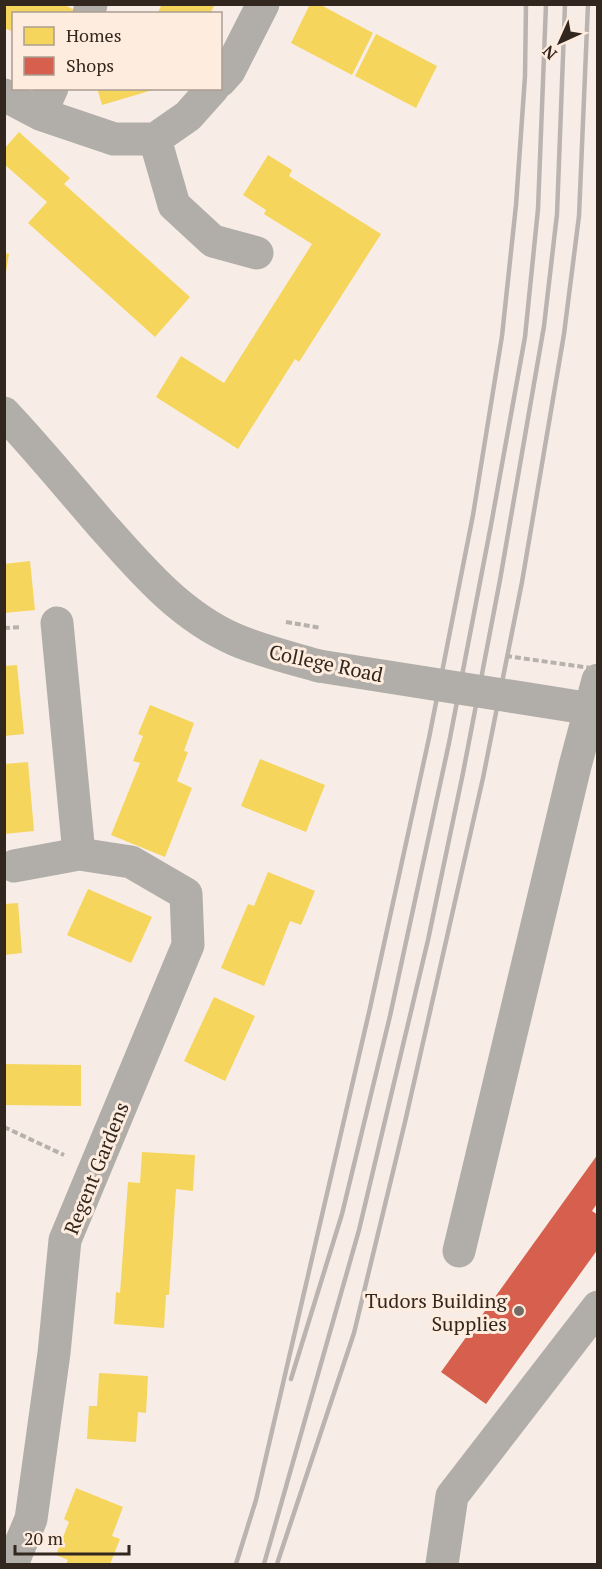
<svg xmlns="http://www.w3.org/2000/svg" width="602" height="1569" viewBox="0 0 602 1569" font-family="'PT Serif',serif">
<style>
.homes{fill:#f6d55c}
.shops{fill:#d6604d}
.lines{fill:none;stroke-linecap:round;stroke-linejoin:round}
.path{stroke:#b6b1ab;stroke-width:4;stroke-dasharray:6 3;stroke-linecap:butt}
.minor{stroke:#b1aea9;stroke-width:33}
.rail{stroke:#bbb3af;stroke-width:4.5}
.path-bridge{stroke:#b6b1ab;stroke-width:4;stroke-dasharray:6 3;stroke-linecap:butt}
.minor-bridge{stroke:#b1aea9;stroke-width:33}
.poi-dot{fill:#776c65;stroke:#feecdf;stroke-width:2}
.labels{text-anchor:middle;dominant-baseline:central;stroke-width:6;stroke-linejoin:round;paint-order:stroke}
.street-label{font-size:20px;fill:#32271f;stroke:#feecdf}
.poi-label{font-size:20px;fill:#32271f;stroke:#feecdf;text-anchor:end}
</style>
<rect width="100%" height="100%" fill="#f7ede6"/>
<path class="homes" d="M4,4H63L76,11L75,14H14V32L4,28Z
M162,4H215L210,14H157Z
M310,4H319L373,33L352,75L291,43Z
M376,34L437,66L416,108L355,76Z
M97,88H156V89L102,105Z
M19,132L70,178L64,184L190,297L155,337L28,223L47,202L4,164V149Z
M268,155L292,170L289,176L381,234L299,362L295,359L238,449L156,397L181,356L224,383L312,244L264,214L266,210L243,195Z
M4,253L9,254L6,272H4Z
M30,561L35,610L4,613V564Z
M17,665L24,734L4,736V666Z
M150,705L194,723L184,751L188,752L177,781L192,788L165,857L111,835L140,763L133,761L143,736L138,734Z
M260,759L325,785L306,832L241,806Z
M28,762L34,831L4,834V764Z
M268,872L315,891L301,925L290,921L264,986L221,968L248,904L254,906Z
M88,889L152,917L131,963L67,935Z
M18,903L22,953L4,955V904Z
M214,997L255,1016L225,1081L184,1061Z
M4,1064L81,1065V1106L4,1105Z
M142,1152L195,1155L193,1191L176,1189L169,1295H166L164,1328L114,1324L116,1292L120,1293L128,1182L140,1183Z
M99,1373L148,1376L146,1413L138,1412L136,1442L87,1439L89,1406H97Z
M76,1488L123,1507L112,1536L120,1539L110,1564H66L68,1560L56,1555L69,1522L64,1519Z"/>
<path class="shops" d="M598,1154V1202L592,1211L598,1215V1249L486,1404L441,1372Z"/>
<g class="lines">
<path class="path" d="M4,628L22,627
M4,1127L64,1155"/>
<path class="minor" d="M89,14L91,4
M220,81L229,71L263,4
M4,95L40,114L114,139H155L188,116L213,88
M40,114L52,88
M155,139L174,205L213,241L257,253
M4,413C38,449 69,487 101,524C140,568 180,616 236,640C262,651 291,658 319,666
M57,623L79,854
M459,1251L575,766L598,680
M12,1564L31,1519L54,1353L65,1240L188,945L186,894L131,862L79,854L14,866
M442,1564L452,1496L598,1307"/>
<path class="rail" d="M291,1379L342,1214L390,1016L449,743L491,525L525,337L538,209L546,4
M236,1564L256,1500L370,1008L429,738L473,515L502,336L516,205L525,76L526,4
M264,1564L359,1230L428,940L463,773L500,580L544,326L557,214L565,4
M277,1564L354,1333L405,1122L483,778L522,582L564,334L579,216L588,4"/>
<path class="path-bridge" d="M286,622L321,628
M506,656L598,669"/>
<path class="minor-bridge" d="M319,666L598,710"/>
</g>
<circle class="poi-dot" cx="519" cy="1311" r="6"/>
<g class="labels">
<g class="street-label">
<text transform="translate(326 663) rotate(12)">College Road</text>
<text transform="translate(96 1168) rotate(-68)">Regent Gardens</text>
</g>
<g class="poi-label">
<text x="507" y="1300">Tudors Building<tspan x="507" dy="23">Supplies</tspan></text>
</g>
</g>
<rect width="602" height="1569" fill="none" stroke="#32271f" stroke-width="12"/>
<rect x="12" y="12" width="210" height="78" fill="#feecdf" stroke="#ac9d92" stroke-width="1.5"/>
<rect x="24" y="27" width="30" height="18" fill="#f6d55c" stroke="#ac9d92" stroke-width="1.5"/>
<text x="66" y="42" font-size="18" fill="#32271f">Homes</text>
<rect x="24" y="57" width="30" height="18" fill="#d6604d" stroke="#ac9d92" stroke-width="1.5"/>
<text x="66" y="72" font-size="18" fill="#32271f">Shops</text>
<g transform="translate(560 42) rotate(225)" stroke="#feecdf" stroke-width="4.5" paint-order="stroke">
<path d="M0-4.5L10 22L0 15L-10 22Z" fill="#32271f"/>
<text y="-9" font-size="16" font-weight="bold" text-anchor="middle" fill="#32271f">N</text>
</g>
<path d="M15 1545v9h114v-9" fill="none" stroke="#32271f" stroke-width="3"/>
<text x="24" y="1545" font-size="18" fill="#32271f" stroke="#feecdf" stroke-width="4.5" paint-order="stroke">20 m</text>
</svg>
